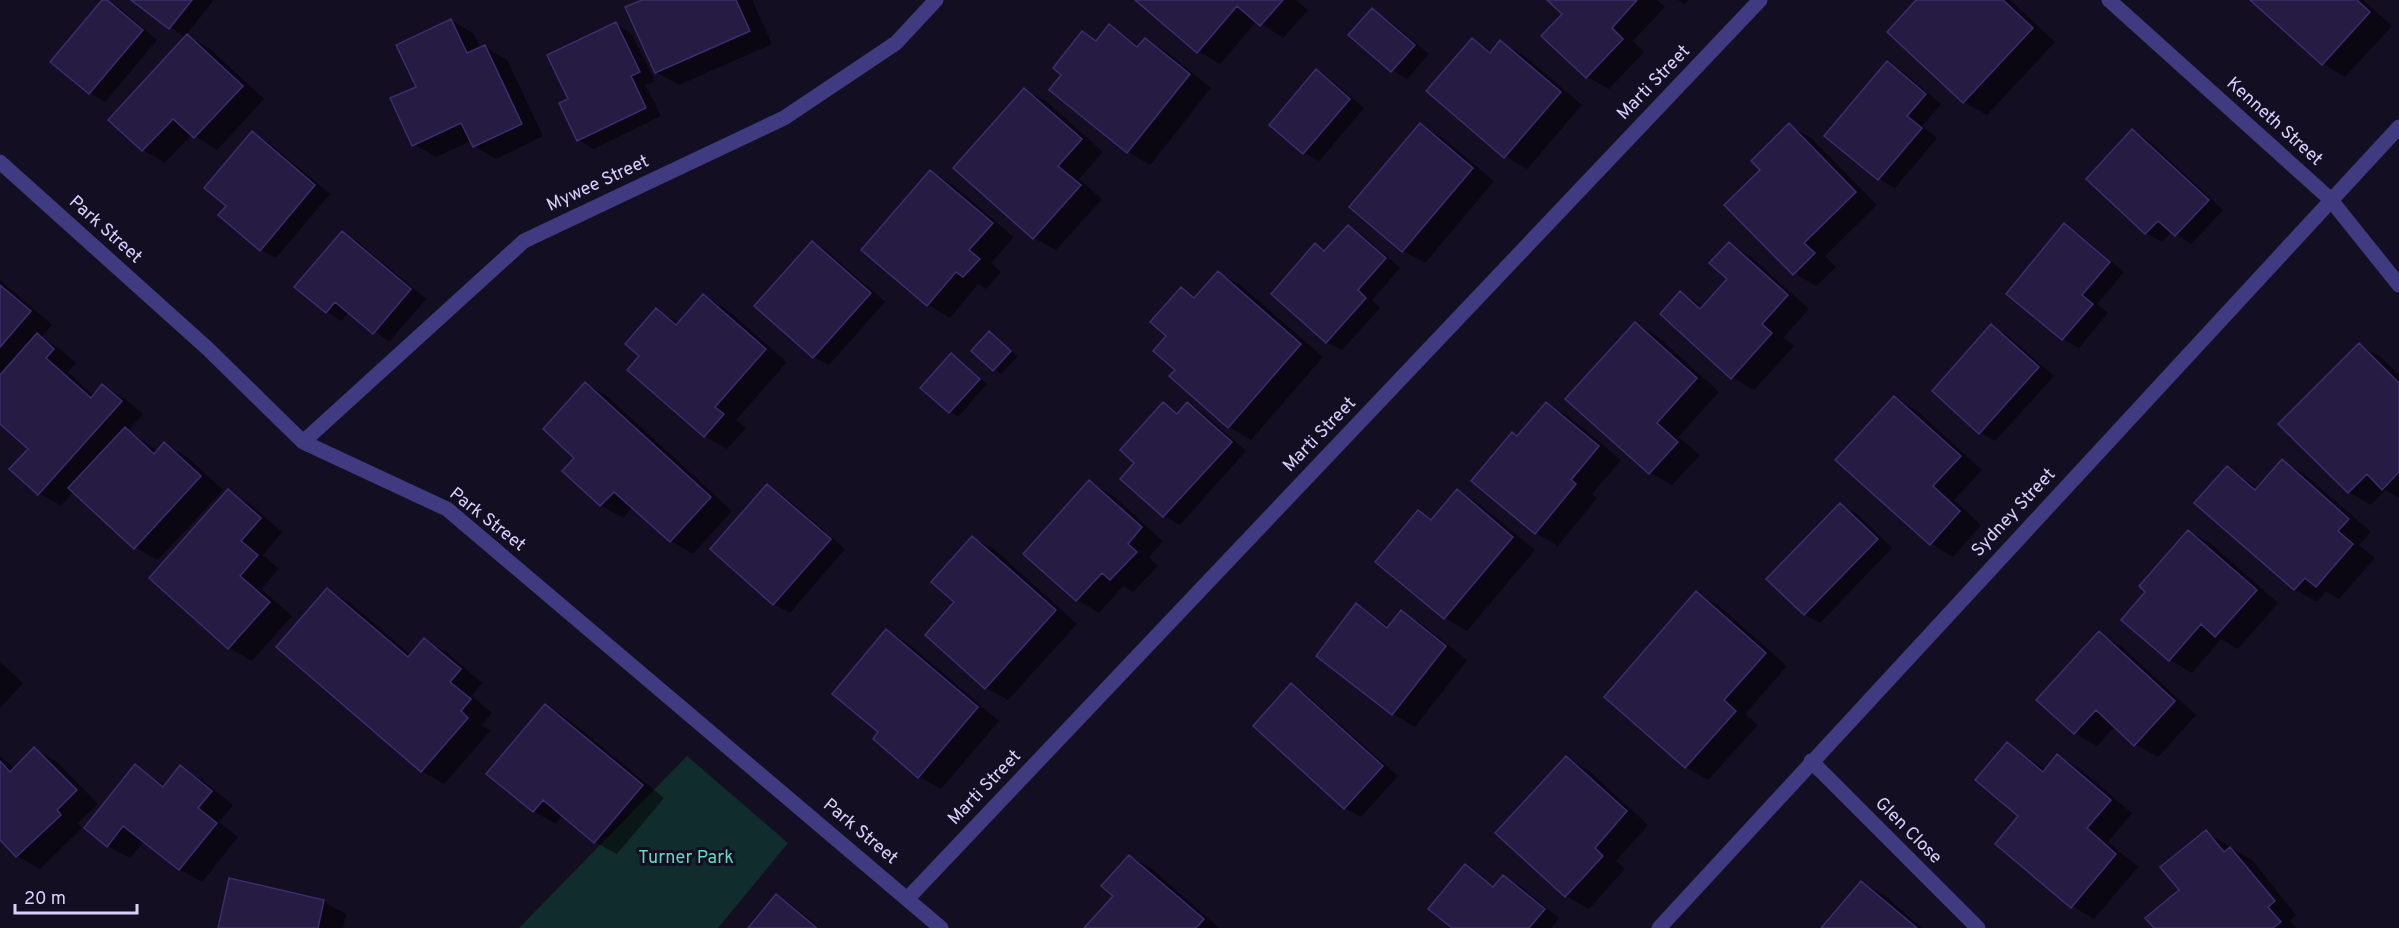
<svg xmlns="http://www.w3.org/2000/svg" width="2399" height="928" viewBox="0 0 2399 928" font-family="Overpass,sans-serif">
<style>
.green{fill:#112c2c}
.shadow{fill:#0007}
.building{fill:#251b43;stroke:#3d2d6e;stroke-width:1.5}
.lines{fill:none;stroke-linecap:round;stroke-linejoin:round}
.street{stroke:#403b80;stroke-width:15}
.labels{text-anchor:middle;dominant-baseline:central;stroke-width:6;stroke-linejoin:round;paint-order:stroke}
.street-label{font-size:18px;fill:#d8d1fe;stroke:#130e22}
.park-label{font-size:18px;fill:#5fdcc2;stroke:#130e22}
</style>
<rect width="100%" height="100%" fill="#130e22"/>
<path class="green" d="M687,756L788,843L718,928H519Z"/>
<path class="shadow" d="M104,0L120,8L157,40L105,102L90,93Z
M133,0H214L186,35L210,49L264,99L217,150L192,134L165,163L143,150L111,120L186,38Z
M646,0H752L772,44L679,85L656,72Z
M1137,0H1296L1308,10L1283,38L1257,21L1220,64L1198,51Z
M1549,0H1657L1665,7L1633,41L1644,52L1609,89L1587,77L1564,13Z
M1678,0H1689L1685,4Z
M1919,0H2010L2055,42L1987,115L1964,102L1889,31Z
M2253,0H2363L2392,26L2345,77L2323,64Z
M1372,10L1387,19L1429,54L1407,79L1392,70Z
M451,20L473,33L481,49L485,47L507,60L543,136L496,159L474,146L471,141L436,157L413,144L418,87Z
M616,24L631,33L655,81L645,85L661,116L594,149L578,140L571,99Z
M1110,26L1140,46L1145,40L1167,52L1211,88L1150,165L1128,152L1063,75L1083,33L1097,42Z
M1472,40L1493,52L1501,42L1523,55L1582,105L1527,169L1505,156Z
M1887,63L1903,72L1941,104L1922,126L1937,138L1895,188L1879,179L1826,135Z
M1316,71L1331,80L1364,108L1319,161L1304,153Z
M1024,90L1047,102L1103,152L1079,179L1102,199L1056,250L1034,238Z
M1421,125L1443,138L1494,181L1425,263L1402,250Z
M1789,125L1811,138L1877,205L1825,256L1836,267L1816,286L1794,273L1762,170Z
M2133,131L2148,140L2223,210L2191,244L2172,231L2162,242L2146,233L2088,179Z
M253,133L268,142L330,194L276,258L261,250L228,206Z
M930,172L953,185L1014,237L991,263L1001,272L986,289L978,284L950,318L928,305Z
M2064,225L2079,234L2124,272L2097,304L2108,313L2079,348L2063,339L2008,293Z
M1348,227L1364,236L1400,268L1372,300L1380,308L1342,350L1326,342L1316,245L1326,251Z
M342,233L357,241L426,299L389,342L349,312L342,321L327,312Z
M812,243L827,251L885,302L829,365L813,357Z
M1729,244L1751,257L1809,309L1783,338L1794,346L1754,390L1732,377L1681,293L1704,307L1729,279Z
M1218,273L1240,285L1323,357L1251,440L1229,427L1178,370L1168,336L1181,289L1196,297Z
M0,280L52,325L41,338L59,348L76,363L68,372L94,396L103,386L125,399L143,414L128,431L158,451L165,444L187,457L223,490L158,560L135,547L74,491L61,506L39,493L30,449L0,422Z
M704,296L726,309L787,362L736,420L746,428L727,449L705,436L641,356L656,310L679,323Z
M1635,324L1657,336L1719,392L1678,437L1700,455L1672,485L1650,472Z
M1991,326L2007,335L2054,376L1995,441L1980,432Z
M989,333L1018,356L1001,374L994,369Z
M2359,345L2382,358L2399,375V498L2385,490L2371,505L2349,492L2280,424Z
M952,354L987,384L958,417L922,388Z
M586,384L608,397L732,511L693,554L671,541L633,507L623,518L601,505L576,458Z
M1894,398L1916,410L1982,470L1954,500L1981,525L1953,557L1931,544Z
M1164,404L1179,413L1188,404L1203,413L1246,451L1180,525L1164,516L1123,479L1137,463Z
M1546,404L1568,416L1621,460L1592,494L1597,498L1558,546L1536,533L1473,481L1518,437Z
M2282,461L2304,474L2371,532L2359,545L2375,558L2339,599L2326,591L2317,602L2294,589L2227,468L2258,488Z
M1089,482L1112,495L1163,541L1149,557L1158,566L1133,592L1123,586L1099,613L1077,600L1025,554Z
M767,486L783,495L845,549L790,613L774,604Z
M228,491L250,504L282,532L263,555L279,569L261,589L292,616L252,661L229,648L151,578Z
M1457,491L1479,504L1535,550L1467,631L1445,618L1419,512L1433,520Z
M1840,505L1856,513L1892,548L1820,623L1805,614Z
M2189,532L2211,544L2278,603L2238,649L2221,639L2192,673L2170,660L2148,592Z
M973,538L995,550L1077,624L1008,700L986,688L956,601Z
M328,590L350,603L411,655L424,640L446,652L482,683L472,696L492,713L482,725L490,731L444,784L422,771Z
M1697,593L1719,606L1787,666L1745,714L1758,725L1708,780L1686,767L1606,697Z
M1356,605L1390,627L1401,612L1423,625L1467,660L1415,727L1393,714L1318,655Z
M887,631L909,644L999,721L941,789L918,776L880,732Z
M2099,633L2121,646L2196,715L2158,757L2135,744L2115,726L2097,746L2075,733L2038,700Z
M0,662L23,683L0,708Z
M1291,685L1306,694L1398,776L1361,817L1345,808L1255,726Z
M546,706L568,719L664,798L617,854L595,842L563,815L556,824L533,811Z
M2008,744L2046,770L2058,756L2080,769L2132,813L2108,842L2138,867L2094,919L2072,906L2020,816Z
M34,749L57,762L98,804L78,823L82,828L40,869L17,856L0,838V756L15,769Z
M1566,758L1588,770L1648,825L1616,861L1625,869L1589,909L1566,896L1497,833Z
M135,766L166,786L180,767L202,780L233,805L219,822L238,837L202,882L179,869L144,841L130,858L108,846Z
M2206,832L2253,861L2296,915L2290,921L2296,928H2156L2181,891Z
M1130,856L1152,869L1219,928H1086L1115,896Z
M1465,866L1495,886L1503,877L1519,885L1559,918L1551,928H1455Z
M231,880L324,902L346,914L343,928H220Z
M1862,883L1884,895L1922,928H1823Z
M777,896L792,905L820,928H750Z"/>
<path class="building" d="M102,0H107L143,30L89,94L50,62Z
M131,0H192L169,29Z
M642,0H736L750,31L655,73L625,7Z
M1135,0H1283L1260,26L1237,6L1197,53Z
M1547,0H1637L1612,28L1623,39L1586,78L1541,36L1562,14Z
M1916,0H2003L2033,28L1963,103L1887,32Z
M2250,0H2357L2370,12L2322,65Z
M1372,8L1415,45L1391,72L1348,35Z
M451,19L467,53L485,45L522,124L473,147L461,123L412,146L390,98L416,87L396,45Z
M616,22L640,72L631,76L646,108L577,141L559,103L568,99L547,55Z
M1109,24L1137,47L1145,38L1190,74L1127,153L1049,90L1061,75L1053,68L1082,31L1096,41Z
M187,34L243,86L194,138L173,119L142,151L108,120Z
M1472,38L1490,53L1500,40L1561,92L1504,158L1426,91Z
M1887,61L1926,94L1907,116L1922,128L1878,180L1824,136Z
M1316,69L1350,99L1303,154L1269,125Z
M1024,88L1082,139L1058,166L1081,185L1033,239L953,168Z
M1420,123L1473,168L1402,252L1349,207Z
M1789,123L1856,192L1804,243L1815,253L1793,275L1724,205L1760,170L1751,161Z
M2132,129L2209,200L2175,236L2158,221L2145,234L2086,179Z
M252,131L315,185L260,251L218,215L226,206L204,188Z
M930,170L993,223L969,250L980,259L963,277L956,272L927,306L861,250Z
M2064,223L2110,262L2082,295L2093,304L2062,340L2006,294Z
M1348,225L1386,258L1358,290L1366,298L1326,343L1271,294L1315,243L1324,251Z
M342,231L411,289L373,334L335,302L326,313L294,287Z
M812,241L871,293L813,358L754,306Z
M1729,242L1788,295L1762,324L1772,333L1731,379L1660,314L1680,291L1700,309L1727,279L1709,263Z
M1218,271L1301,344L1228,428L1169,376L1175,370L1153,351L1166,336L1150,322L1181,287L1194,298Z
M0,285L31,311L0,347Z
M703,294L766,349L715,407L724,414L704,437L627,370L639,356L625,344L656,308L676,325Z
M1635,322L1697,378L1657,423L1678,442L1649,474L1565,399Z
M1991,324L2039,367L1979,434L1932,391Z
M989,331L1011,351L993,371L971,351Z
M37,333L54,349L46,358L91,398L102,384L122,401L38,495L9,469L28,449L0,424V375Z
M2359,343L2399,383V472L2382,490L2367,474L2348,493L2278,424Z
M951,353L980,379L949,413L920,388Z
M585,382L711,497L670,542L614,492L600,506L562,471L574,458L543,429Z
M1894,396L1961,456L1933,486L1960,511L1930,545L1835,460Z
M1163,402L1177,414L1187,402L1232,442L1163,517L1120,479L1134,463L1120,450Z
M1546,402L1599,446L1571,480L1576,484L1535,534L1471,481L1512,432L1517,436Z
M125,427L154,454L164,442L201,476L134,549L68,488Z
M2282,459L2349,519L2338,531L2353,544L2316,587L2305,578L2294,590L2194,503L2227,466L2255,490Z
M1089,480L1142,527L1128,544L1137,552L1110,580L1102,573L1076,601L1023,554Z
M767,484L831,539L773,605L710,549Z
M228,489L261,518L241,541L258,555L240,576L270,602L228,649L149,578Z
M1457,489L1513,537L1444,619L1375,562L1418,510L1431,520Z
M1840,503L1878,539L1804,615L1766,579Z
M2188,530L2257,590L2215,637L2201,624L2169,661L2121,620L2145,592L2139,586Z
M972,536L1056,610L985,689L925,635L954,602L931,582Z
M327,588L408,657L424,638L461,669L450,682L471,699L461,711L468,718L421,772L276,647Z
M1696,591L1766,653L1724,700L1736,711L1685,768L1604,697Z
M1356,603L1387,628L1401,610L1446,646L1392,715L1316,656Z
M886,629L978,707L918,778L873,739L878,732L832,694Z
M2099,631L2175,701L2134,746L2096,710L2074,734L2036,700Z
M1291,683L1383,766L1344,809L1253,726Z
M545,704L643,785L594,843L543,800L533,812L486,774Z
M2007,742L2043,772L2057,754L2111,800L2087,828L2116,854L2071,908L1995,844L2018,816L1975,780Z
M34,747L77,790L57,810L61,815L16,857L0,840V761L10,772Z
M1566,756L1627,811L1595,848L1603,856L1565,897L1495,833Z
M135,764L163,787L180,765L212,791L198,808L217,823L179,870L123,826L107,847L84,828Z
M2206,830L2224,852L2230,847L2275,901L2268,907L2281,922L2273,928H2154L2145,918L2179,890L2160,867Z
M1129,855L1204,919L1196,928H1084L1113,896L1101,886Z
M1465,864L1493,887L1503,875L1545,909L1529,928H1452L1428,909Z
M229,878L324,900L318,928H218Z
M1861,881L1917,928H1821Z
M776,894L817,928H748Z"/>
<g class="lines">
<path class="street" d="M2109,0L2330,199L2399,285
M0,162L207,348L303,442L447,509L941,928
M303,442L524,241L784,118L896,43L936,0
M1811,761L1978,928
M908,898L1760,0
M1659,928L2399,127"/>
</g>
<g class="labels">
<g class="street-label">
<text transform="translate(1654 83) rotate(-46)">Marti Street</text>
<text transform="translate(2274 122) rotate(42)">Kenneth Street</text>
<text transform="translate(598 184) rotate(-25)">Mywee Street</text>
<text transform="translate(105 230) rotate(42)">Park Street</text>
<text transform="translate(1320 435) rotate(-46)">Marti Street</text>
<text transform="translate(2014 513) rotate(-47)">Sydney Street</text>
<text transform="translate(487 520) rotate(38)">Park Street</text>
<text transform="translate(985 788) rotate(-46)">Marti Street</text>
<text transform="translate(1908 831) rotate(45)">Glen Close</text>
<text transform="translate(860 832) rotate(40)">Park Street</text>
</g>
<g class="park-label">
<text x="686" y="858">Turner Park</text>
</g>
</g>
<path d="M15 904v9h122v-9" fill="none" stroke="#d8d1fe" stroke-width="3"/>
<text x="24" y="904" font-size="18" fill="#d8d1fe" stroke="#130e22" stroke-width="4.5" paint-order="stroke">20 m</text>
</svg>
